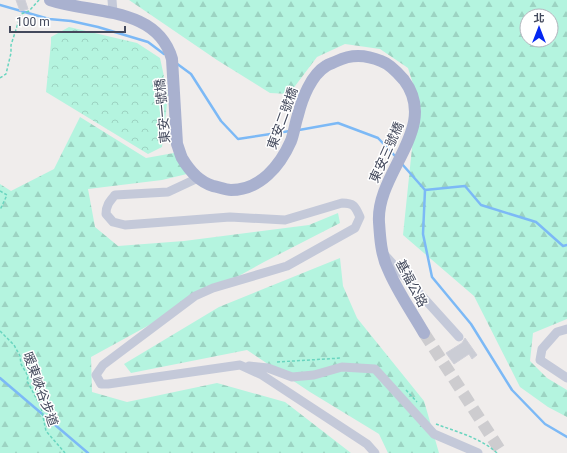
<svg xmlns="http://www.w3.org/2000/svg" width="567" height="453" viewBox="0 0 567 453" font-family="Roboto,'Noto Sans TC',sans-serif">
  <style>
    .forest { fill: url(#forest-firs); fill-rule: evenodd }
    .park { fill: url(#park-crowns) }
    .lines { fill: none; stroke-linecap: round; stroke-linejoin: round }
    .stream { stroke: #7cb9f6; stroke-width: 2.5 }
    .building { fill: #cbcdd5; stroke: #d0d0d9 }
    .major-tunnel { stroke: #cdcccf; stroke-width: 12; stroke-dasharray: 12 6; stroke-linecap: butt }
    .path { stroke: #69d5bf; stroke-width: 1.5; stroke-dasharray: 3 2; stroke-linecap: butt }
    .minor { stroke: #c4c9d9; stroke-width: 9 }
    .major { stroke: #a9b1cf; stroke-width: 12 }
    .labels { text-anchor: middle; stroke-width: 3; stroke-linejoin: round; paint-order: stroke }
    .street-label { font-size: 13px; fill: #43495c; stroke: #fff }
  </style>
  <defs>
    <pattern id="forest-firs" width="22" height="20" patternUnits="userSpaceOnUse"><rect width="22" height="20" fill="#b4f4df"/><path d="M5 1l3.5 6h-7zM16 11l3.5 6h-7z" fill="#9cd3c2"/></pattern>
    <pattern id="park-crowns" width="20" height="18" patternUnits="userSpaceOnUse"><rect width="20" height="18" fill="#b4f4df"/><path d="M2 6a3 3 0 1 1 6 0M12 15a3 3 0 1 1 6 0" fill="none" stroke="#9cd3c2"/></pattern>
  </defs>
  <rect width="100%" height="100%" fill="#f0edec"/>
  <!-- forest -->
  <path class="forest" d="M129,0H567V319L533,333L530,361L547,378L567,390V417L548,407L520,387L474,296L403,235L415,119V90L408,68L380,49L345,44L317,57L289,94L270,93L217,60ZM527,16H551V40H527Z
    M80,117L146,158L185,151L191,173L162,180L88,189L95,227L118,246L184,241L309,225L338,213L340,223L264,262L91,357L92,392L127,402L217,383L285,402L351,453H0V184L11,191L54,169Z
    M340,258L343,286L357,318L424,401L439,453H388L379,434L310,392L247,350L131,373L124,364L219,307Z"/>
  <!-- park -->
  <path class="park" d="M69,27L137,43L160,58L168,95L162,147L148,154L46,92L51,43V37Z"/>
  <g class="lines">
    <!-- stream -->
    <path class="stream" d="M0,5L49,19L71,21L98,27L148,42L164,54
      M176,63L191,74L221,121L238,139L290,131
      M299,130L338,123L378,138L396,157
      M402,164L425,190L465,186L481,205L536,222L563,246L567,245
      M425,190L423,234L432,277L471,324L512,390L545,424L567,437
      M0,378L88,453"/>
  </g>
  <!-- building -->
  <path class="building" d="M16,0H25L28,9L20,11Z
    M465,338L477,355L472,359L469,354L454,364L446,353L462,343Z"/>
  <g class="lines">
    <!-- major-tunnel -->
    <path class="major-tunnel" d="M424,333L502,453"/>
    <!-- path -->
    <path class="path" d="M0,78L6,74L11,53V45L21,14L29,11L39,0
      M0,191L7,195L0,210
      M0,331L14,345L20,356L21,364L28,376L27,381L41,407L46,431L65,453
      M277,362L341,358
      M406,390L417,402
      M436,424C457,432 481,438 497,453"/>
    <!-- minor -->
    <path class="minor" d="M112,0L113,12
      M198,178L168,192L115,195C110,201 106,205 106,214L113,222L125,225L230,217L285,220L342,203C354,203 355,206 360,217L355,228L287,266L213,288L195,296L103,365L96,375L101,384H108L240,365L262,375L367,444L375,453
      M383,253L459,337
      M567,329L557,332L542,349L540,360L567,378
      M249,366L268,368L292,377L314,375L342,367L375,369L434,434L478,453"/>
    <!-- major -->
    <path class="major" d="M50,0C91,14 157,6 172,59L177,144C179,149 180,154 182,158C189,170 200,182 213,186C219,187 225,190 231,190C260,190 280,166 291,141C294,133 295,124 298,115C302,99 311,75 326,66C329,64 333,63 337,61C351,54 367,55 381,61C390,64 398,73 404,80C440,128 376,172 379,222C380,237 381,255 388,269C397,291 412,312 424,333"/>
  </g>
  <g class="labels">
    <!-- street labels -->
    <g class="street-label">
      <text transform="translate(162 111) rotate(-95)" y="5">東安一號橋</text>
      <text transform="translate(282 118) rotate(-70)" y="5">東安二號橋</text>
      <text transform="translate(386 152) rotate(-66)" y="5">東安三號橋</text>
      <text transform="translate(412 283) rotate(62)" y="5">基福公路</text>
      <text transform="translate(41 389) rotate(70)" y="5">暖東峽谷步道</text>
    </g>
  </g>
  <!-- north arrow -->
  <g transform="translate(539 28)"><circle r="19" fill="#ffffff" stroke="#b4b6be"/>
  <path d="M0-3L7 15L0 10L-7 15Z" fill="#0427f2"/>
  <text y="-6" font-size="11" font-weight="bold" text-anchor="middle" fill="#43495c">北</text>
  </g>
  <!-- scale -->
  <path d="M10 26v6h115v-6" fill="none" stroke="#43495c" stroke-width="2"/>
  <text x="16" y="26" font-size="12" fill="#43495c" stroke="#ffffff" stroke-width="3" paint-order="stroke">100 m</text>
</svg>
